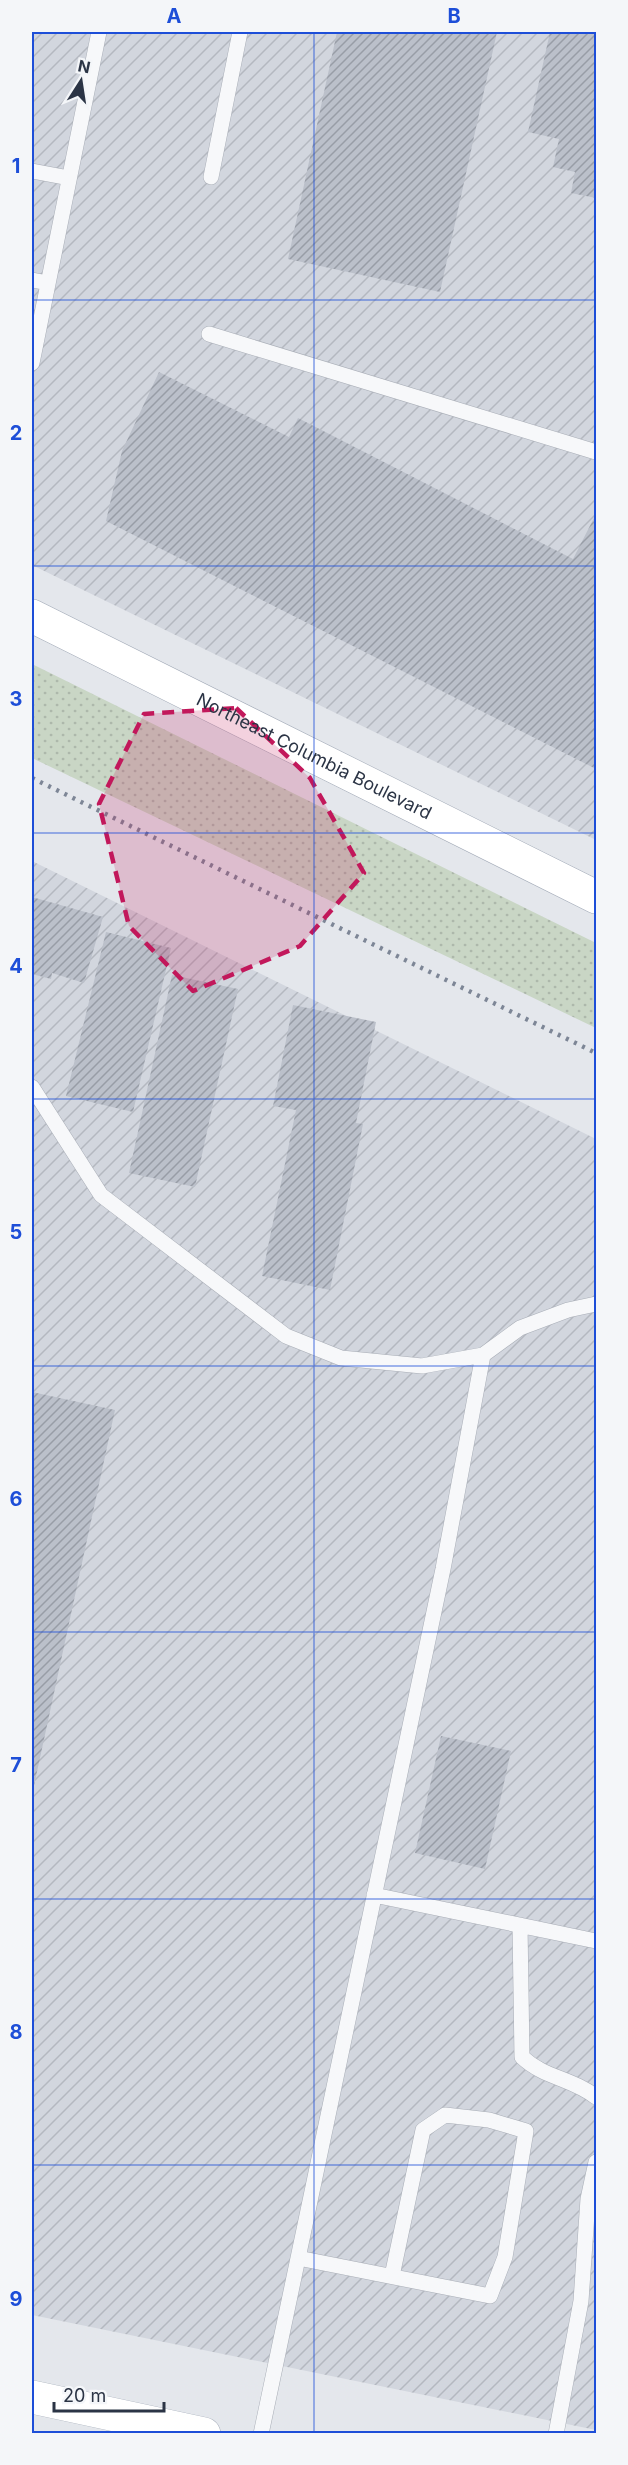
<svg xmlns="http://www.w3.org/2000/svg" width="628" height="2465" viewBox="0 0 628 2465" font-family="Inter,sans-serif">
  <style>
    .industrial { fill: url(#industrial-furrows) }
    .grass { fill: url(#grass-dots) }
    .building { fill: url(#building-hatch) }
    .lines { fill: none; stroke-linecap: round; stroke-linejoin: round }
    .service-casing { stroke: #a9aeb7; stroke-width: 16 }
    .primary-casing { stroke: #a3abb8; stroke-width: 34 }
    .service { stroke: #f7f8fa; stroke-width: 15 }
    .primary { stroke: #fff; stroke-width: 33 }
    .rail { stroke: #7d8696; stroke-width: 4.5; stroke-dasharray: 3 6; stroke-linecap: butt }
    .marked { fill: #c2185b; fill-opacity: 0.2; stroke: #c2185b; stroke-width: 4.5; stroke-dasharray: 12 8; stroke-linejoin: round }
    .grid { fill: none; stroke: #1d4ed8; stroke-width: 1.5; stroke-opacity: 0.55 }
    .labels { text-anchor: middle; stroke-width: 4.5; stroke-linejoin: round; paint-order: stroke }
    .street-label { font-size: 18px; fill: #2b3445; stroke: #f4f6f9 }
    .neatline { fill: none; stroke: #1d4ed8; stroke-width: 2 }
    .grid-label { font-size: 20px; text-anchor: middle; font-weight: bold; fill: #1d4ed8 }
  </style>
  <defs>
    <pattern id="industrial-furrows" width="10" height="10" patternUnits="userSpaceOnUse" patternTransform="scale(1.5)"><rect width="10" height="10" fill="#d2d6de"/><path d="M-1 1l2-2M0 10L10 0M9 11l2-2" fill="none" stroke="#b4b8c0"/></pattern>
    <pattern id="grass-dots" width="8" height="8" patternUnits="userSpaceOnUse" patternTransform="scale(1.5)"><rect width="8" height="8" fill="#c9d6c5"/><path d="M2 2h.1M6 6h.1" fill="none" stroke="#adb8ab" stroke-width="1.8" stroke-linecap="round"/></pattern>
    <pattern id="building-hatch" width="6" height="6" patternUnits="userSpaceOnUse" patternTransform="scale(1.5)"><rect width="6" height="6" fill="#bbc0ca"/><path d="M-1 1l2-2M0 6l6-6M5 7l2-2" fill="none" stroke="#989da6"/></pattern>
  </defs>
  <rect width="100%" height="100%" fill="#e4e7ec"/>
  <!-- industrial -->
  <path class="industrial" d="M32,32H596V840L32,565Z
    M32,861L596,1139V2430L32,2315Z"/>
  <!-- grass -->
  <path class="grass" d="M32,664L596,943V1028L32,758Z"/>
  <!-- building -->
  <path class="building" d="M337,32H497L440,292L288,259Z
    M550,32H596V198L571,193L575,172L553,167L559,139L528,132Z
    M159,372L289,437L298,418L573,559L596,514V769L106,521L122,451Z
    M32,897L103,917L84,983L52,973L51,979L32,974Z
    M106,932L171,948L133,1112L66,1096Z
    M172,975L238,989L195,1187L129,1173Z
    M293,1005L376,1022L356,1123L363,1124L330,1290L262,1276L296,1110L273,1106Z
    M32,1392L115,1410L32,1795Z
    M441,1736L511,1751L485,1869L415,1853Z"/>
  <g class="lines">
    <!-- service casing -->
    <g class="service-casing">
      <path id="service" d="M32,171L69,178
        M211,177L240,32
        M32,280L48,283
        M209,334L596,452
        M32,363L99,32
        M32,1087L101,1195L286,1336L341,1358L422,1366L483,1355
        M374,1895L596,1941
        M520,1925L522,2057C544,2078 572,2078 596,2097
        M298,2258L490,2296L505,2257L526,2131L489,2120L445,2115L423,2130L392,2276
        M261,2434L443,1569L483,1355L520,1328L568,1310L596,1304
        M556,2434L581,2301L588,2199L596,2162"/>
    </g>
    <!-- primary casing -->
    <g class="primary-casing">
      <g id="primary">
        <path id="s1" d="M32,616L596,897"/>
        <path d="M32,2397L204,2434"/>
      </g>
    </g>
    <!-- service -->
    <use href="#service" class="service"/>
    <!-- primary -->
    <use href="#primary" class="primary"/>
    <!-- rail -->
    <path class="rail" d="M32,778L596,1053"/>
  </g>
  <!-- marked area -->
  <path class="marked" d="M236,708L310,778L364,873L300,946L193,991L129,926L99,804L144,714Z"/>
  <!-- grid -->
  <path class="grid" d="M314,32V2434M32,300H596M32,566H596M32,833H596M32,1099H596M32,1366H596M32,1632H596M32,1899H596M32,2165H596"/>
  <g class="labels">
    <!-- street labels -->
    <g class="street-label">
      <text dy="6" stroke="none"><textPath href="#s1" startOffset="315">Northeast Columbia Boulevard</textPath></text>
    </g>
  </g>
  <!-- border -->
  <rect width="628" height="2465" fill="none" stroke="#f4f6f9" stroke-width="66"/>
  <!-- north arrow -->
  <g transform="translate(81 81) rotate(12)" stroke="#f4f6f9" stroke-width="4.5" paint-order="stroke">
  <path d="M0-4.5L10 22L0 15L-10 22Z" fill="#2b3445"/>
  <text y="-9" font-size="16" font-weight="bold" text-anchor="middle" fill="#2b3445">N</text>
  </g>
  <!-- scale -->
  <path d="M54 2402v9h110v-9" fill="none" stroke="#2b3445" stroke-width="3"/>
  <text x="63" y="2402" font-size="18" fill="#2b3445" stroke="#f4f6f9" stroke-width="4.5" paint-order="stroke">20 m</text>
  <rect x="33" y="33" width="562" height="2399" class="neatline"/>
  <g class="grid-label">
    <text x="174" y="23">A</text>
    <text x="454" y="23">B</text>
    <text x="16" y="173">1</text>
    <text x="16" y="440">2</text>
    <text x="16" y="706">3</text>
    <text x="16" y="973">4</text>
    <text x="16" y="1239">5</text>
    <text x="16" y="1506">6</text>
    <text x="16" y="1772">7</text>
    <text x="16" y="2039">8</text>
    <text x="16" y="2306">9</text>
  </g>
</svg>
